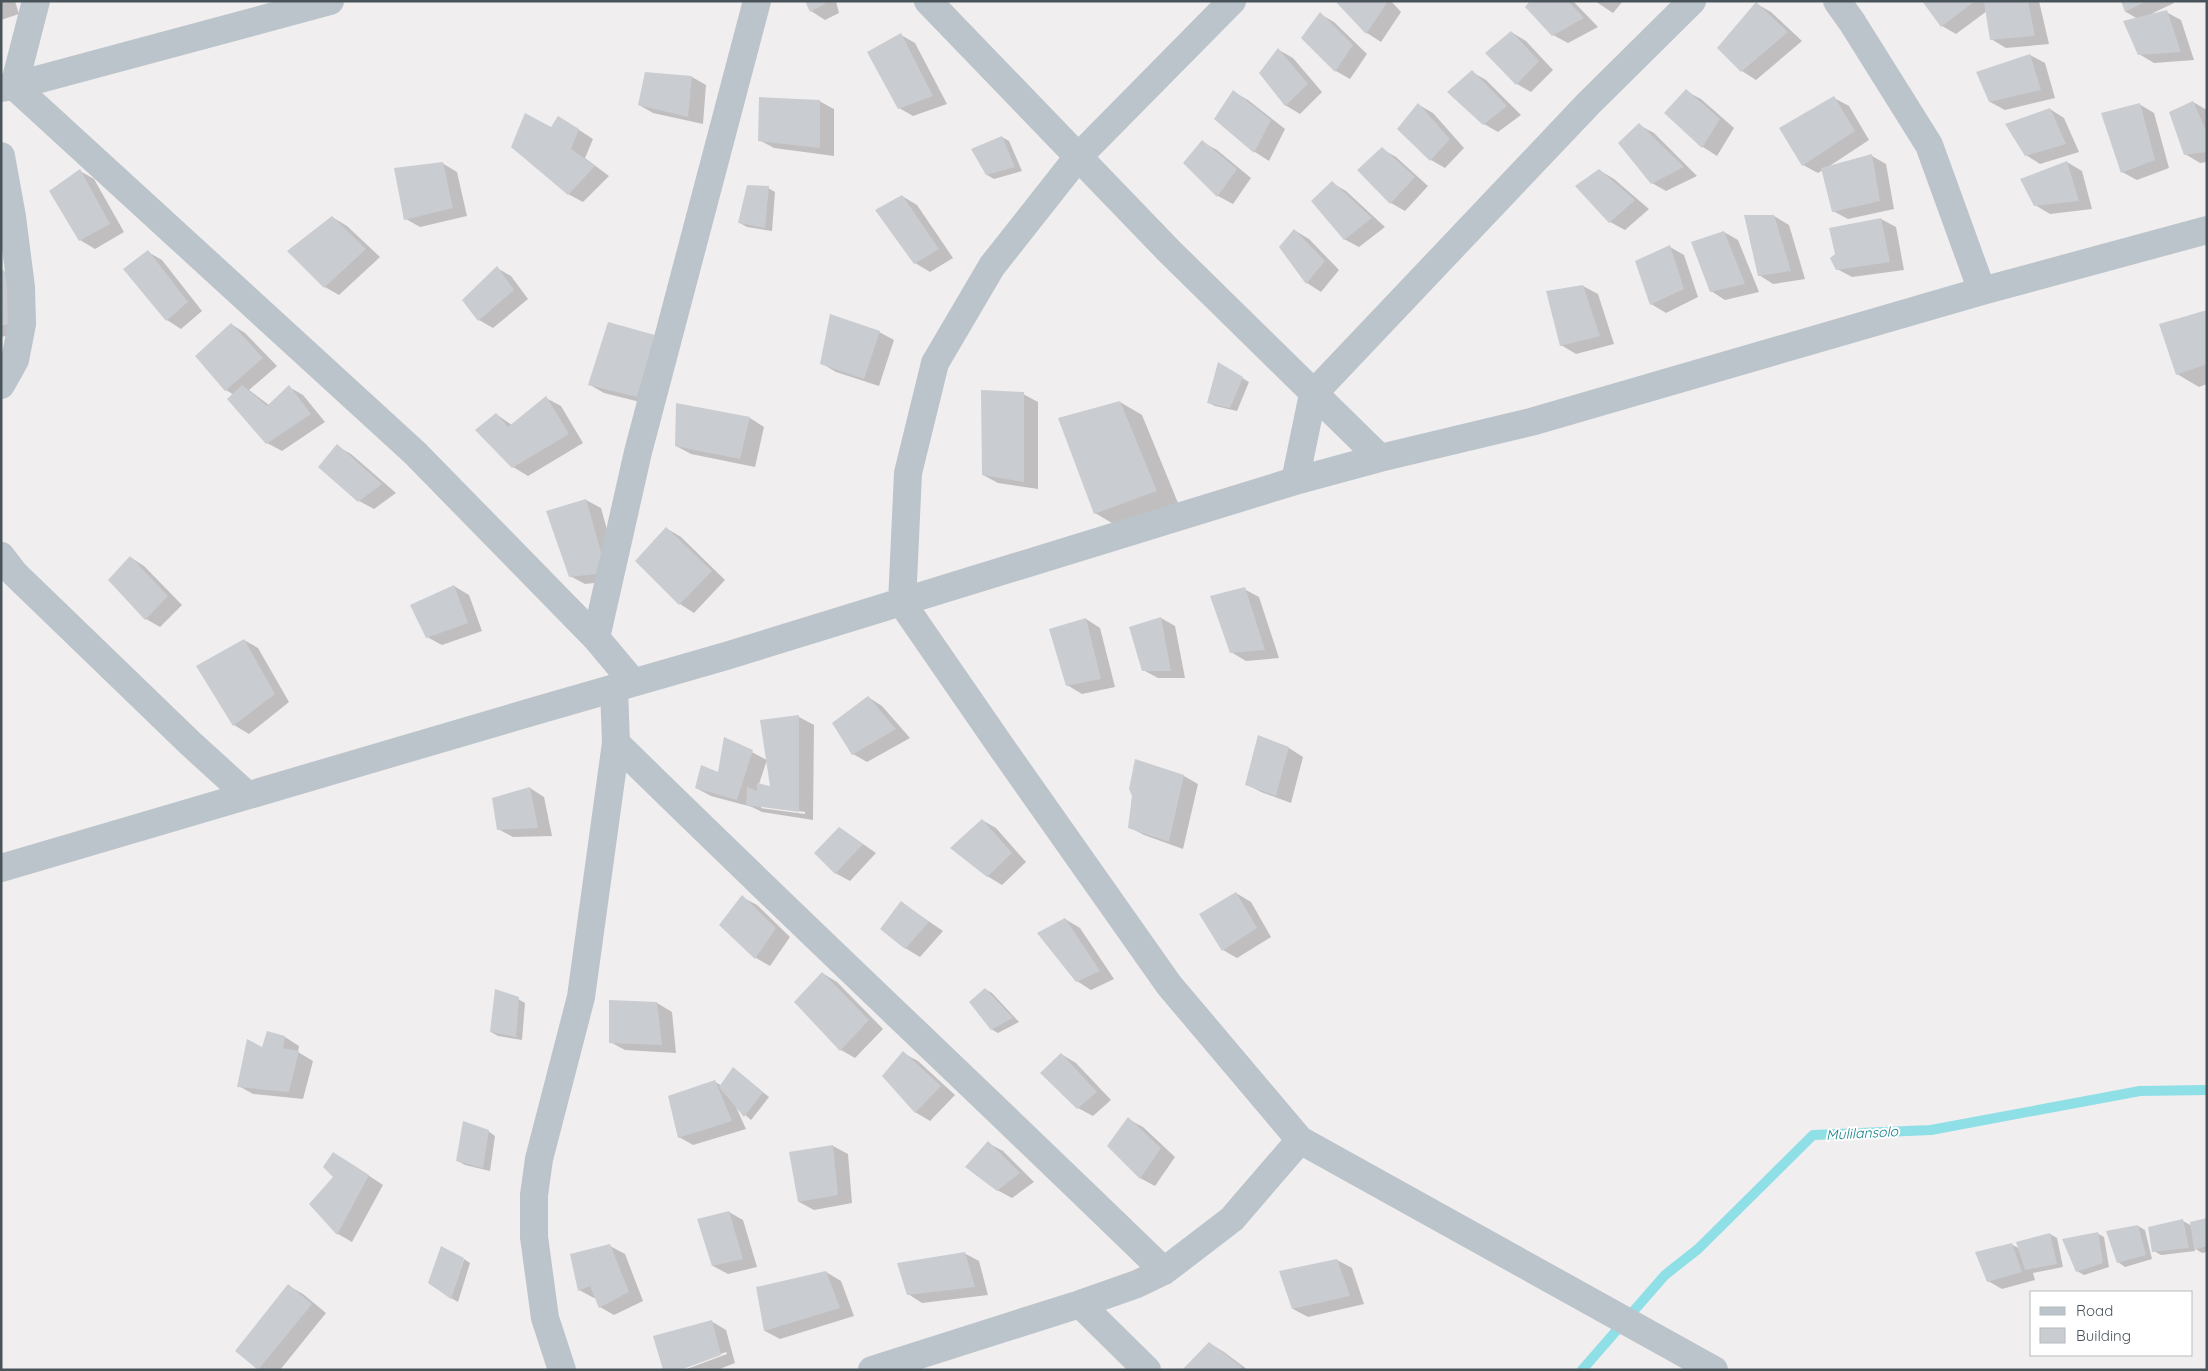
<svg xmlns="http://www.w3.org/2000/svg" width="2208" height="1371" viewBox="0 0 2208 1371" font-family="Quicksand,sans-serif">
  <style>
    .shadow { fill: #0003; fill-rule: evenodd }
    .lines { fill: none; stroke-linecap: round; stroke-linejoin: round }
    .stream { stroke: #8fdfe6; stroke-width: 10 }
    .building { fill: #c9ccd1 }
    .minor { stroke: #bbc4ca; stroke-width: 28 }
    .labels { text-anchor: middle; stroke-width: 4; stroke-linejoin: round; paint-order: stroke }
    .water-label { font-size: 14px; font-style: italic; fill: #14808b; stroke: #fff }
  </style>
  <rect width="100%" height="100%" fill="#f1eeef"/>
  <!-- shadow -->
  <path class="shadow" d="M1,1H15L19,14L1,20Z
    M806,1H836L839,13L825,20L811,11Z
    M1337,1H1391L1401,12L1381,42L1367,33Z
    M1531,1H1573L1598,27L1568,43L1553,35Z
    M1595,1H1623L1613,13Z
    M1924,1H2039L2049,44L2006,48L1991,39L1987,11L1956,34L1942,26Z
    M2122,1H2173L2174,3L2151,14L2166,12L2181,20L2194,60L2154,63L2139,54L2138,19L2126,12Z
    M1757,4L1771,12L1802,41L1756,80L1742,71Z
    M1320,14L1334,22L1367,54L1350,79L1336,71Z
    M1511,32L1526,41L1553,70L1531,92L1517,84Z
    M901,35L915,43L947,104L913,116L899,108Z
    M1279,50L1293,58L1322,92L1300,114L1285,105Z
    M2030,55L2045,63L2055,98L2005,110L1990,102Z
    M1472,72L1486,80L1521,115L1498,132L1484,124Z
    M692,77L706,85L703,124L653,113L639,105Z
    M1686,91L1701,99L1734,128L1717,156L1703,147L1666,113Z
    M1234,92L1248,100L1285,129L1269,161L1255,152L1216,119Z
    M1834,98L1849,106L1869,140L1828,167L1872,156L1886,164L1894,209L1848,219L1833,211L1823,170L1818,173L1803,165Z
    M819,101L834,109V156L774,148L759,140Z
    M2193,102L2207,110V162L2200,163L2185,154Z
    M2139,104L2154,113L2169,168L2137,180L2122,172Z
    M1419,105L1433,113L1464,148L1445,168L1431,160Z
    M2050,109L2064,118L2079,152L2040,164L2026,155Z
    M1639,125L1654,133L1697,176L1666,191L1652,183Z
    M573,126L593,139L585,158L609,176L583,202L568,194L551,129Z
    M1002,137L1009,141L1022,171L994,179L987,175Z
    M1202,142L1217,150L1251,178L1233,204L1218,196L1185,163Z
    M1382,149L1396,157L1428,186L1405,211L1391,203Z
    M2067,162L2082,171L2092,209L2050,214L2035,205Z
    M442,163L457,172L467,216L420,227L406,219Z
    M1599,170L1614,179L1649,209L1625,230L1610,222L1577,186Z
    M80,171L94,179L124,232L95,249L80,240L51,191Z
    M1332,183L1346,191L1385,227L1359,247L1344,239Z
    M768,188L775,192L772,231L747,227L740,223Z
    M902,196L917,205L953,258L930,272L915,263Z
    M1774,216L1789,225L1805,279L1773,284L1759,275Z
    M332,217L347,226L380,257L339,295L325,287Z
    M1881,219L1896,227L1904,270L1852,277L1837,269Z
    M1294,230L1309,239L1339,270L1321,292L1307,283L1281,247Z
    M1724,232L1738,240L1759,292L1725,300L1711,291Z
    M1670,247L1684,255L1698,297L1666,313L1651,304Z
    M148,252L162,260L202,311L181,329L167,320Z
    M497,268L511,276L528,299L493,328L479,320Z
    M4,272L18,280L33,330L1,337V273Z
    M1583,286L1598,294L1614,344L1576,354L1561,345Z
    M2207,312V384L2199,387L2177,374Z
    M231,324L245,333L277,366L249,390L269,405L289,387L303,395L325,422L282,451L267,443L234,395L226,390Z
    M879,332L894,340L879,386L836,372L821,363Z
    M655,336L652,405L604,393L590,385Z
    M1219,364L1249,382L1237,411L1215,406L1209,403Z
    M1023,394L1038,402V489L998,483L983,475Z
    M546,398L561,406L583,443L528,476L513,467L496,414L512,425Z
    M1120,402L1142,415L1178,503L1117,526L1095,513Z
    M677,404L750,418L764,427L755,467L691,454L676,446Z
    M337,446L351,454L396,493L374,509L359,501Z
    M586,500L601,508L621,580L585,584L570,576Z
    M666,528L681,537L725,580L694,613L680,604L637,561Z
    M130,557L144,566L182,605L160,627L146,619Z
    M454,586L469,595L482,631L442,645L427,637Z
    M1244,589L1259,597L1279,658L1246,661L1231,652Z
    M1161,618L1175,626L1185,678H1158L1143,670Z
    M1086,619L1100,628L1115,687L1082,694L1067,685Z
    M244,640L258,648L289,702L249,734L234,725L197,666Z
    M868,697L882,706L910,738L867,762L853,754Z
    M799,717L814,725L813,820L762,812L752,807L711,796L696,788L719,773L725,738L767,760L759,784L772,788L761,721ZM761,805L805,812V814L761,808Z
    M1258,737L1289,748L1303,757L1291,803L1261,792L1246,784Z
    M1136,760L1184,776L1198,784L1183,849L1144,835L1129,827Z
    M530,788L544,797L552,836L513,837L498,829Z
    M982,820L996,828L1026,862L1002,885L987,876Z
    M840,828L876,853L850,881L835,873Z
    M1236,893L1251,902L1271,937L1237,958L1223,950Z
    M742,897L757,905L790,937L770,966L756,958Z
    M902,903L943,931L920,957L905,948Z
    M1065,919L1080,928L1114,979L1091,990L1077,981Z
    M822,973L837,982L883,1029L855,1058L841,1050Z
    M985,989L992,993L1019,1022L998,1033L991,1029Z
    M518,999L525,1003L522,1040L498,1036L491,1032Z
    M657,1003L672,1012L676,1053L625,1050L610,1042Z
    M285,1037L299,1046L298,1052L313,1061L303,1099L253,1094L239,1086L263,1049Z
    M903,1053L918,1061L955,1095L930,1121L915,1112Z
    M1061,1054L1076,1063L1111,1100L1093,1116L1078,1108Z
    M734,1069L769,1097L751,1120L736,1107L746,1129L693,1145L679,1137L714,1081L722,1086Z
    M1128,1119L1143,1127L1175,1157L1155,1186L1140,1178Z
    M488,1131L495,1136L490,1171L465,1165L458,1161Z
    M988,1143L1003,1151L1034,1182L1012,1198L997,1190Z
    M833,1146L848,1154L852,1203L814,1210L799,1202L790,1153Z
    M348,1162L383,1185L352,1242L338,1234L311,1204Z
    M729,1212L743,1220L757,1267L728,1274L713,1266Z
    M2207,1220V1252L2202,1253L2194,1248L2195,1251L2161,1255L2154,1251L2183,1221L2192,1226Z
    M2138,1226L2145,1230L2152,1259L2125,1267L2118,1262Z
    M2097,1233L2104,1237L2109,1267L2084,1275L2077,1271Z
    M2050,1234L2057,1238L2063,1267L2033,1273L2035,1280L2002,1289L1988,1281L2011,1244L2020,1249Z
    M610,1246L625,1254L643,1301L614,1315L600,1307L596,1297L594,1298L579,1290Z
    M964,1253L979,1261L988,1295L922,1303L908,1294Z
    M464,1259L470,1263L458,1302L451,1298Z
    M1337,1260L1352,1268L1364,1304L1308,1317L1293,1309Z
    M826,1272L841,1281L854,1316L780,1339L765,1331L758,1288Z
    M289,1286L303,1294L326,1313L280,1370H261L237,1351Z
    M711,1321L726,1330L735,1363L717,1370H684L727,1354L726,1352L677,1370Z
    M1209,1343L1224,1352L1248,1370H1184Z"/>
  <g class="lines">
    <!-- stream -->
    <path class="stream" d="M1582,1370L1665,1275L1698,1249L1813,1135L1931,1130L2140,1091L2207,1090"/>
  </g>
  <!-- building -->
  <path class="building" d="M805,1H824L825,4L810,12Z
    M1335,1H1385L1387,3L1366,34Z
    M1530,1H1568L1584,18L1552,36L1525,7Z
    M1922,1H1975L1941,27Z
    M2028,1L2035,36L1990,40L1984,2Z
    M2121,1H2147L2125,12Z
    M1756,2L1788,32L1741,72L1717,48Z
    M2167,10L2181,52L2138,55L2123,21Z
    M1320,12L1353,45L1335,72L1301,38Z
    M1511,31L1539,61L1516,85L1485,53Z
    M901,33L933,96L898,109L867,52Z
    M1278,48L1308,84L1285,106L1259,73Z
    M2030,54L2041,90L1989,102L1976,72Z
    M1472,70L1507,106L1483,125L1447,92Z
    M645,72L692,76L688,117L638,105Z
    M1686,89L1720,119L1702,148L1664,113Z
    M1233,90L1271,120L1254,153L1214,119Z
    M1834,96L1855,131L1802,166L1779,128Z
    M759,97L820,100V148L758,141Z
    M2193,101L2207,132V152L2184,155L2169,112Z
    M1418,103L1450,139L1430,161L1397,129Z
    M2140,103L2155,160L2121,173L2101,113Z
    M2050,108L2066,144L2025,156L2005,124Z
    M525,113L551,127L558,116L579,129L571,149L595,166L568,195L511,147Z
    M1639,123L1684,167L1651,184L1618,143Z
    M1002,136L1015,167L986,175L971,149Z
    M1202,140L1237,169L1217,197L1183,163Z
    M1382,147L1415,177L1390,204L1357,170Z
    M1872,154L1880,201L1832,212L1821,168Z
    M2067,161L2079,201L2034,206L2020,179Z
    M443,162L453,208L404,220L394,168Z
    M80,169L110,224L79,241L49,191Z
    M1599,169L1635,200L1609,223L1575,186Z
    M1332,181L1372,218L1344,240L1311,201Z
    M747,185L769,186L765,228L738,223Z
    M902,195L939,249L914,264L875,210Z
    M1744,215H1774L1791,271L1758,276Z
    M332,216L366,249L324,288L287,251Z
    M1881,218L1890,262L1836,270L1830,258L1835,254L1829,228Z
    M1294,229L1325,261L1306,284L1279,247Z
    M1724,231L1745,284L1710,292L1691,242Z
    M1670,245L1684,289L1650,305L1635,261Z
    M148,250L188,302L166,321L123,269Z
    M497,266L514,290L478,321L462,300Z
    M4,270L19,322L1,326V271Z
    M1583,285L1600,336L1560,346L1546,291Z
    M2207,310V364L2176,375L2159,324Z
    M830,314L880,331L864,379L820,364Z
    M608,322L655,335L637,397L588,385Z
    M231,323L263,358L225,391L195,356Z
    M1218,362L1243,377L1230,408L1207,403Z
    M242,385L267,406L289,385L311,414L266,444L227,399Z
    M981,390L1024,392V482L982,475Z
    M546,396L569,434L512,468L475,430L496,413L508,427Z
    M1120,401L1157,491L1094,514L1058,418Z
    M676,403L750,417L740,459L675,446Z
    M337,444L382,484L358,502L318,467Z
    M586,499L607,573L569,577L546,511Z
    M666,527L712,571L679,605L635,561Z
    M130,556L168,596L145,620L108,580Z
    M454,585L468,623L426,638L410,605Z
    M1245,587L1265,650L1230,653L1210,596Z
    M1161,617L1171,671H1142L1129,627Z
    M1086,618L1101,679L1066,686L1049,629Z
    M244,639L275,694L233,726L196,666Z
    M868,696L896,729L852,755L832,723Z
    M799,715V812L746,805L747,787L757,791V783L770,786L760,720Z
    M1258,735L1289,747L1276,796L1245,785Z
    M724,737L753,750L737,800L695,788L701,765L718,772Z
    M1135,759L1184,775L1169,842L1128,828L1132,796L1129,789Z
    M530,787L538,828L497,830L492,798Z
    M982,819L1012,853L987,877L950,848Z
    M839,827L863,844L835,874L814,853Z
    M1236,892L1257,928L1222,951L1199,914Z
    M742,895L776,928L755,959L719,925Z
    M901,901L929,922L905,949L880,929Z
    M1065,918L1100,971L1076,982L1037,933Z
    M822,972L869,1020L840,1051L794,1002Z
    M985,988L1013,1018L991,1030L969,1002Z
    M495,989L519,997L516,1037L490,1032Z
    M609,1000L657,1002L662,1045L609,1043Z
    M267,1031L285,1036L283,1048L299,1051L289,1092L237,1087L247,1039L262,1047Z
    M903,1051L941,1086L915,1113L882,1076Z
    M1061,1053L1097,1092L1077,1109L1040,1073Z
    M733,1067L763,1092L744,1117L719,1087Z
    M715,1080L732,1121L678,1138L668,1096Z
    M1128,1117L1161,1148L1140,1179L1107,1146Z
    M463,1121L489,1130L483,1168L456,1161Z
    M988,1141L1020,1173L997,1191L965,1167Z
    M833,1145L838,1195L798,1202L789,1152Z
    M333,1152L369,1175L337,1235L309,1204L333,1177L323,1167Z
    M729,1211L743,1259L712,1266L697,1219Z
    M2207,1218V1246L2194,1250L2190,1222Z
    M2183,1219L2189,1248L2152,1252L2148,1227Z
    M2138,1225L2146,1255L2117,1263L2106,1231Z
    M2098,1232L2103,1263L2076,1272L2062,1239Z
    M2050,1233L2057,1264L2025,1270L2016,1242Z
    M2012,1243L2022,1272L1987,1282L1975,1252Z
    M610,1244L629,1292L599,1308L590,1286L578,1291L570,1254Z
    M441,1246L464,1258L451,1299L428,1283Z
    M965,1252L975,1287L907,1295L897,1263Z
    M1337,1259L1350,1296L1292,1309L1279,1271Z
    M826,1271L840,1308L764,1331L756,1287Z
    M288,1284L312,1304L258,1370L235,1351Z
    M712,1320L721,1355L680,1370H663L653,1336Z
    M1209,1342L1242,1367L1238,1370H1182Z"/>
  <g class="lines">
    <!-- minor -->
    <path class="minor" d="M36,1L14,86L415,453L596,638L633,682
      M928,1L1169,251L1380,458
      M1232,1L1078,157L992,266L935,363L908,473L902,603L1002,748L1169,985L1300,1140L1714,1370
      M1837,1L1852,22L1929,145L1982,291
      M1,88L14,86L330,1
      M1,156L12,217L21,287L22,324L15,360L1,385
      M1295,481L1313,394L1588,104L1692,1
      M1,556L15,574L190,743L247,795
      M596,638L638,452L757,1
      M614,688L616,743C797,921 982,1094 1164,1271
      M1,868L528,713L726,656L1295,481L1380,458L1531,422L1982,291L2207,230
      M1080,1304L1147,1370
      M562,1370L545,1318L534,1237V1195L539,1159L581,997L616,743
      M872,1370L1080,1304L1137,1284L1164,1271L1232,1219L1300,1140"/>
  </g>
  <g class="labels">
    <!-- water labels -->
    <g class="water-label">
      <text transform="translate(1862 1133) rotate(-3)" y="5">Mulilansolo</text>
    </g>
  </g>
  <!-- border -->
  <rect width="2208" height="1371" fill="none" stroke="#48545a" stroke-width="5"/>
  <!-- legend -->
  <rect x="2030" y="1291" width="162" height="65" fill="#ffffff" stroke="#b6bbbd"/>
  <rect x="2040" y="1307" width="25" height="8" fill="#bbc4ca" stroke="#b6bbbd"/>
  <text x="2076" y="1316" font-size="15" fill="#48545a">Road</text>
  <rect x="2040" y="1328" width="25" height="15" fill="#c9ccd1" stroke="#b6bbbd"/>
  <text x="2076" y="1341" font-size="15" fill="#48545a">Building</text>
</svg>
